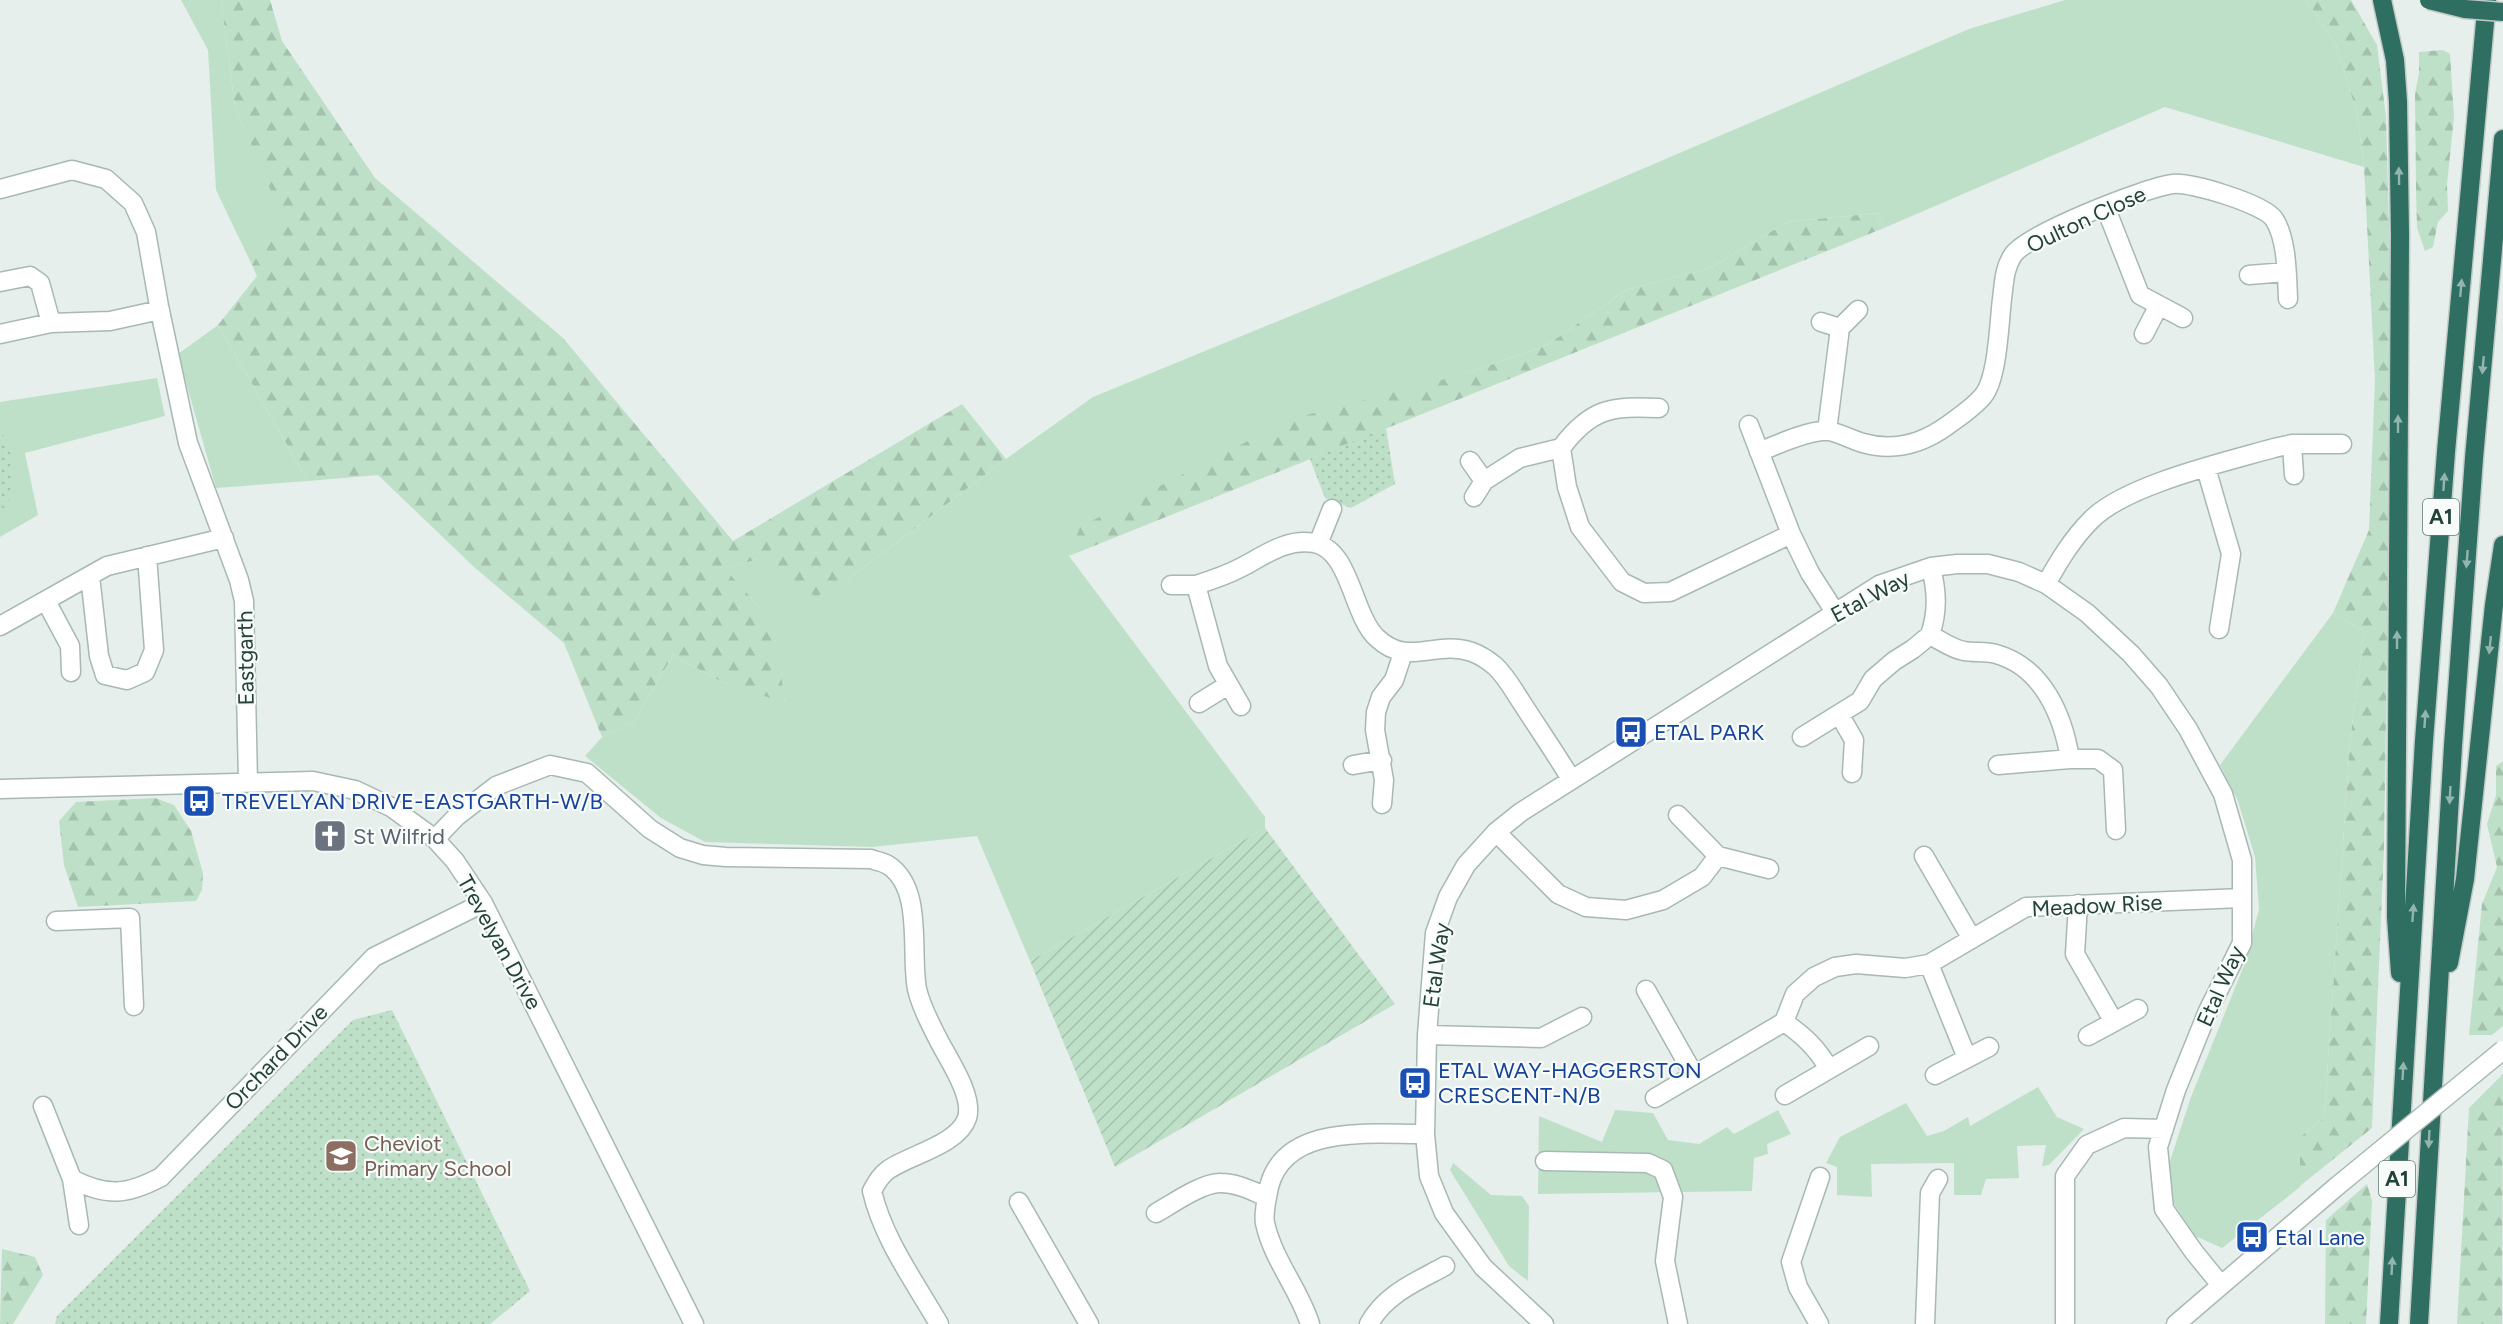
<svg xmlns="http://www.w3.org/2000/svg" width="2503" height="1324" viewBox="0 0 2503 1324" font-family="Figtree,sans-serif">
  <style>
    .grass { fill: #bfe0c8 }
    .forest { fill: url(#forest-firs) }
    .park { fill: url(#park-dots) }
    .garden { fill: url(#garden-furrows) }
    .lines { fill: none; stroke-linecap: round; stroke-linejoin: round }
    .minor-casing { stroke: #a8b8b2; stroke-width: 21 }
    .highway-casing { stroke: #c2cac8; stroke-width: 21 }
    .minor { stroke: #fff; stroke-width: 18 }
    .highway { stroke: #2f6f62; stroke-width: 18 }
    .minor-bridge-casing { stroke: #a8b8b2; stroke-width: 21; stroke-linecap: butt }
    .highway-bridge-casing { stroke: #c2cac8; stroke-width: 21; stroke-linecap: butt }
    .minor-bridge { stroke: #fff; stroke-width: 18 }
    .highway-bridge { stroke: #2f6f62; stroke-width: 18 }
    .oneway { fill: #93b5ae }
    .labels { text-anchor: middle; stroke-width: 4.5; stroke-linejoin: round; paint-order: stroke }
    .shield { fill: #f7fbf9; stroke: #637a73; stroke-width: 1.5 }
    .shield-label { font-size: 21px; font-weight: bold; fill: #24423a }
    .street-label { font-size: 22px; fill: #24423a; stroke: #f7fbf9 }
    .transit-label { font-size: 22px; fill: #164399; stroke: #f7fbf9; text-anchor: start }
    .worship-label { font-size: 22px; fill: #5b616d; stroke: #f7fbf9; text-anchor: start }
    .education-label { font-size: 22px; fill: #785e54; stroke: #f7fbf9; text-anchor: start }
  </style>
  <defs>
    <pattern id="forest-firs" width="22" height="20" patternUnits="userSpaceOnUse" patternTransform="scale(1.5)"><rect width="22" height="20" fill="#bfe0c8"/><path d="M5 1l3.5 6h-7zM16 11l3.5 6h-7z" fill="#a4c1ad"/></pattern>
    <pattern id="park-dots" width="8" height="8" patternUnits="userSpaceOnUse" patternTransform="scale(1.5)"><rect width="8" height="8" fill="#bfe0c8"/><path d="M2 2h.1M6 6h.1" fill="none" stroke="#a4c1ad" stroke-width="1.8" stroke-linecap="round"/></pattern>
    <pattern id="garden-furrows" width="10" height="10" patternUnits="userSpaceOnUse" patternTransform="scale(1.5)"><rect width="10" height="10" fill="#bfe0c8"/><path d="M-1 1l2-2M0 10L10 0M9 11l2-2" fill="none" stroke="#a4c1ad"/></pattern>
  </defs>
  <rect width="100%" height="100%" fill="#e6efeb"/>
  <!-- grass -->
  <path class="grass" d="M181,0H221L235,107L282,215L252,265L216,190L208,50Z
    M2065,0H2306L2336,45L2357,113L2364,167L2165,107L1884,228L1877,213L1787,222L1708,269L1626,290L1547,345L1468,373L1081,527L1069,556L1265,817V828L1030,961L977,836L872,847L705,842L661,818L585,756L602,737L633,723L673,655L722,682L785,702L762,610L724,569L758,559L847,580L1006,459L1093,397L1483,237L1969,29Z
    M218,325L308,481L216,488L178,354Z
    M157,378L165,416L25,453L38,515L0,537V402Z
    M2333,613L2364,631L2350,741L2324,1118L2300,1137V1187L2222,1248L2195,1236L2174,1204L2169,1164L2191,1097L2245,963L2259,909L2255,857L2238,801L2220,765Z
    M2038,1087L2057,1117L2084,1129L2049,1165L2042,1166L2046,1145L2017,1146L2019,1178L1986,1179L1981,1195H1954V1163L1871,1164L1872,1197L1837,1195V1167L1826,1163L1840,1137L1906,1103L1927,1136L1944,1131L1968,1117L1970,1126Z
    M1615,1110L1653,1113L1668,1140L1699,1144L1727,1127L1734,1134L1778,1110L1791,1134L1767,1144L1768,1154L1754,1158L1752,1191L1538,1194L1539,1116L1602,1142Z
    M1453,1163L1491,1195L1522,1196L1529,1206L1528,1281L1509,1266L1450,1170Z"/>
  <!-- forest -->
  <path class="forest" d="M221,0H270L282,41L375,178L563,338L733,541L962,404L1006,459L847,580L816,597L758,559L725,569L762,610L779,660L785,703L722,682L673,655L633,723L602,737L564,643L474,567L378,475L308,481L218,325L257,276L252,265L281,215L235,107Z
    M2306,0H2351L2377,45L2386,117L2392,331L2384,848L2372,1128L2300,1186V1137L2324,1118L2350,741L2364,631L2333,613L2369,530L2375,380L2364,167L2357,113L2336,45Z
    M2443,50L2450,54L2454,117L2447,184L2448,211L2438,222L2433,247L2425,251L2417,228L2416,188L2415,93L2419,73V52Z
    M1877,213L1884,228L1847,243L1069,556L1080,527L1291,419L1468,373L1547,345L1626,290L1708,269L1787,222Z
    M2503,761V1026L2492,1035H2469L2482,904L2497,867L2487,824L2496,795V766Z
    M155,798L174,805L191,831L203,873L202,890L196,901L78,907L64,865L59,821L76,802Z
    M2503,1074L2502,1324H2457L2469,1108Z
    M2367,1184L2372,1201L2366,1324H2325L2326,1220Z
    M2,1249L35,1257L43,1275L13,1324H0Z"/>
  <!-- park -->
  <path class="park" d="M1386,428L1395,484L1351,508L1325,498L1310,459Z
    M6,435L11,457V497L0,513V436Z
    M392,1010L530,1291L490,1324H55L57,1316L353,1020Z"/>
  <!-- garden -->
  <path class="garden" d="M1265,828L1395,1004L1115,1167L1030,961Z"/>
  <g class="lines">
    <!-- minor casing -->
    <g class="minor-casing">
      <path id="minor" d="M0,189L72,170L106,179L133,203L146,232L159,306L188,443L239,580L244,601L248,782
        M2105,206L2140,295L2183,318
        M2249,275L2286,272
        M0,282L30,276L40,283L51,323
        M1821,322L1840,328L1858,310
        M0,334L51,323L110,321L160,310
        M2144,334L2159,305
        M1659,408C1611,406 1591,408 1561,448L1567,487L1580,527L1622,582L1644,593L1670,592L1791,534
        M1749,425L1791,534L1810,573L1835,612
        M1827,431L1840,328
        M2292,444L2294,475
        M1759,452C1776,445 1811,429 1829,431C1840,433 1852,440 1863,443C1894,452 1922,444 1948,425C1959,417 1974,407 1983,396C1998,378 1999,323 2002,299C2004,284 2004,268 2013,255C2027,234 2146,187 2173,184C2191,182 2264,204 2274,219C2287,238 2287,276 2288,299
        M1470,461L1484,481L1474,497
        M2206,468L2231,554L2219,629
        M1484,481L1520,458L1561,448
        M1318,544L1332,509
        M1931,567C1937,592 1938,611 1930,635C1940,640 1952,649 1964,651C1974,653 1986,651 1996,654C2043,667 2063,716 2070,759H2098L2113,770L2116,830
        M90,576L99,656L105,675L127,680L145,672L154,650L147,556
        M2046,584C2059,561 2072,539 2091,520C2125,485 2225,462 2274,448L2292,444H2342
        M1171,585H1196
        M46,601L70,646L71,672
        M0,626L107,566L224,538
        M1199,703L1228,685
        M1241,706L1218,666L1196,585C1212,580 1227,575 1242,567C1265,555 1287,538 1314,543C1351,550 1352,615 1377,638C1409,668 1435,639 1472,652C1480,655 1489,661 1495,666C1506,676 1514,691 1522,703C1538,728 1556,754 1571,779
        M1839,714L1854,740L1852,773
        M1802,737L1860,701L1873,679L1894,661L1913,649L1930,635
        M1353,765L1382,760
        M1998,765L2070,759
        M0,789L313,781L355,790L391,807L435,839L455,861L483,903L694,1324
        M1382,804L1384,780L1375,730L1376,712L1381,697L1394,680L1403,653
        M1496,832L1558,894L1586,907L1626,910L1663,900L1702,877L1718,856L1678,815
        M435,839L456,817L496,786L550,765L587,773L650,829L680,848L703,855L726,857L871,859C876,861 883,862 888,865C924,888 910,952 917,989C921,1007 930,1023 938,1039C948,1059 974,1096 967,1118C958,1145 909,1155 888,1170C881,1175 876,1183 872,1191C883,1239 915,1282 939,1324
        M1718,856L1769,869
        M1924,856L1972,939
        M2078,904L2075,954L2114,1022
        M56,921L130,918L134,1006
        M1929,964L1967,1058
        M1646,990L1694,1075
        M1784,1022C1804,1036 1817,1048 1829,1069
        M1427,1035L1541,1038L1582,1017
        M2088,1036L2138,1009
        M1935,1075L1989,1047
        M1785,1095L1869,1046
        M1655,1098L1784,1022L1795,994L1814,977L1835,967L1856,964L1905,968L1929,964L2026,907L2242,898
        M43,1106L72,1179L79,1225
        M1545,1161L1648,1163L1663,1170L1673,1197L1665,1261L1678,1324
        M72,1179C107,1197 127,1195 161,1177L374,957L483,903
        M1019,1202L1089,1324
        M1156,1213C1172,1204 1203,1182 1221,1183C1237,1183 1252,1191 1267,1197
        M1310,1324C1299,1289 1273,1260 1265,1223C1263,1213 1267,1198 1269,1187C1285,1122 1375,1135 1425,1134
        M1369,1324C1385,1294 1416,1282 1445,1266
        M1544,1324L1483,1267L1444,1213L1429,1176L1425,1134L1427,1035L1435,933L1448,897L1466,865L1496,832L1521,812L1879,585L1931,567L1957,564H1988L2019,572L2046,584L2087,613L2131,654L2159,686L2188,729L2223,794L2242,860V943L2208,1011L2176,1090L2158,1147L2164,1209L2194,1252L2220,1284
        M1819,1324L1798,1287L1791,1262L1820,1177
        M1925,1324L1930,1193L1938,1179
        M2065,1324V1176L2087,1145L2124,1128L2164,1129
        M2176,1324L2336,1187"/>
    </g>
    <!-- highway casing -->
    <g class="highway-casing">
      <path id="highway" d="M2382,0L2395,60L2398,102L2400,235L2396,917L2400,973
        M2449,963L2465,879L2494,605L2503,545
        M2389,1324L2424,741L2446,452L2487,0
        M2419,1324L2453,746L2474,458L2503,139"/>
    </g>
    <!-- minor -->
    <use href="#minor" class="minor"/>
    <!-- highway -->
    <use href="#highway" class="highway"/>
    <!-- minor-bridge casing -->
    <g class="minor-bridge-casing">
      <path id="minor-bridge" d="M2336,1187L2503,1050"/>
    </g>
    <!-- highway-bridge casing -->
    <g class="highway-bridge-casing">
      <path id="highway-bridge" d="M2429,0L2465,9L2503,12"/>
    </g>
    <!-- minor-bridge -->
    <use href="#minor-bridge" class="minor-bridge"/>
    <!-- highway-bridge -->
    <use href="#highway-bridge" class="highway-bridge"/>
  </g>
  <!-- one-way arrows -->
  <defs><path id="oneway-solid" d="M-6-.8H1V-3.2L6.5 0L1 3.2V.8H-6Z" transform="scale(1.5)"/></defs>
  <g class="oneway">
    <use href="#oneway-solid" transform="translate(2399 176) rotate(-91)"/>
    <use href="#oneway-solid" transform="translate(2461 288) rotate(-85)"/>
    <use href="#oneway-solid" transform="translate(2483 365) rotate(95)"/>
    <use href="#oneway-solid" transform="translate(2398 424) rotate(-90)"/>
    <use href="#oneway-solid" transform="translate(2444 482) rotate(-86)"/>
    <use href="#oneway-solid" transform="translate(2467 559) rotate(94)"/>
    <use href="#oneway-solid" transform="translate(2397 640) rotate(-90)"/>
    <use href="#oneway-solid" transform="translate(2490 645) rotate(96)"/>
    <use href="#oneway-solid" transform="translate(2425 719) rotate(-86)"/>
    <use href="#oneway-solid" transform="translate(2450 795) rotate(93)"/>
    <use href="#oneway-solid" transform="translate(2413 913) rotate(-86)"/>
    <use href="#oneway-solid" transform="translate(2403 1071) rotate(-87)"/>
    <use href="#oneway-solid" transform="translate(2429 1139) rotate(93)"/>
    <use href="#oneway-solid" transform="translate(2392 1266) rotate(-87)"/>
  </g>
  <!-- icons -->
  <defs>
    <g id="bus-square" transform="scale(1.725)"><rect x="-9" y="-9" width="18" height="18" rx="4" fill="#1a4fb4" stroke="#f7fbf9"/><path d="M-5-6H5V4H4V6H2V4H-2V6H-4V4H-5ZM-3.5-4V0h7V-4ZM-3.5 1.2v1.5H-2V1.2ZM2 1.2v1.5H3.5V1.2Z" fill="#fff"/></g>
    <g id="church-square" transform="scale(1.725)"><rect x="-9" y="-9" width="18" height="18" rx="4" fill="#6b7280" stroke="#f7fbf9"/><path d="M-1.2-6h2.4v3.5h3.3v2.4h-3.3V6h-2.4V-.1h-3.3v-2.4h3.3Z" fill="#fff"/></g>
    <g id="school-square" transform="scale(1.725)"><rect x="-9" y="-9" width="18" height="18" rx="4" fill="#8d6e63" stroke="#f7fbf9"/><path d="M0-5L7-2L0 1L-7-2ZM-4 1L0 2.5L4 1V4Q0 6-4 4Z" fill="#fff"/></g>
  </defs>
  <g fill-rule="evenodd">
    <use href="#bus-square" x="1631" y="732"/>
    <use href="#bus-square" x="199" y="801"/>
    <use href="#church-square" x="330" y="836"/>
    <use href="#bus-square" x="1415" y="1083"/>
    <use href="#school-square" x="341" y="1156"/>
    <use href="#bus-square" x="2252" y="1237"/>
  </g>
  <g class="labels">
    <!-- shield labels -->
    <g class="shield">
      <rect x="2423" y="499" width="36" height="36" rx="4.5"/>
      <rect x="2379" y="1161" width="36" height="36" rx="4.5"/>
    </g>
    <g class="shield-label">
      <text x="2441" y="524">A1</text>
      <text x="2397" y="1186">A1</text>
    </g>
    <!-- street labels -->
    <g class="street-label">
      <text transform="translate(2086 219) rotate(-25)" y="8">Oulton Close</text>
      <text transform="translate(1870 596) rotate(-28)" y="8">Etal Way</text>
      <text transform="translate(245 658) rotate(-91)" y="8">Eastgarth</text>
      <text transform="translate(2097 905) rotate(-3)" y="8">Meadow Rise</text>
      <text transform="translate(500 942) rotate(61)" y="8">Trevelyan Drive</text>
      <text transform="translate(1436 965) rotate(-82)" y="8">Etal Way</text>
      <text transform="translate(2220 986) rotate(-66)" y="8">Etal Way</text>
      <text transform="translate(276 1057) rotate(-46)" y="8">Orchard Drive</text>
    </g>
    <!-- transit labels -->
    <g class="transit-label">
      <text x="1654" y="740">ETAL PARK</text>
      <text x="222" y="809">TREVELYAN DRIVE-EASTGARTH-W/B</text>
      <text x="1438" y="1078">ETAL WAY-HAGGERSTON<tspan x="1438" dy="25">CRESCENT-N/B</tspan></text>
      <text x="2275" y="1245">Etal Lane</text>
    </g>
    <!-- worship labels -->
    <g class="worship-label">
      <text x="353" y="844">St Wilfrid</text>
    </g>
    <!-- education labels -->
    <g class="education-label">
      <text x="364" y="1151">Cheviot<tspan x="364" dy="25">Primary School</tspan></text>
    </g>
  </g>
</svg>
